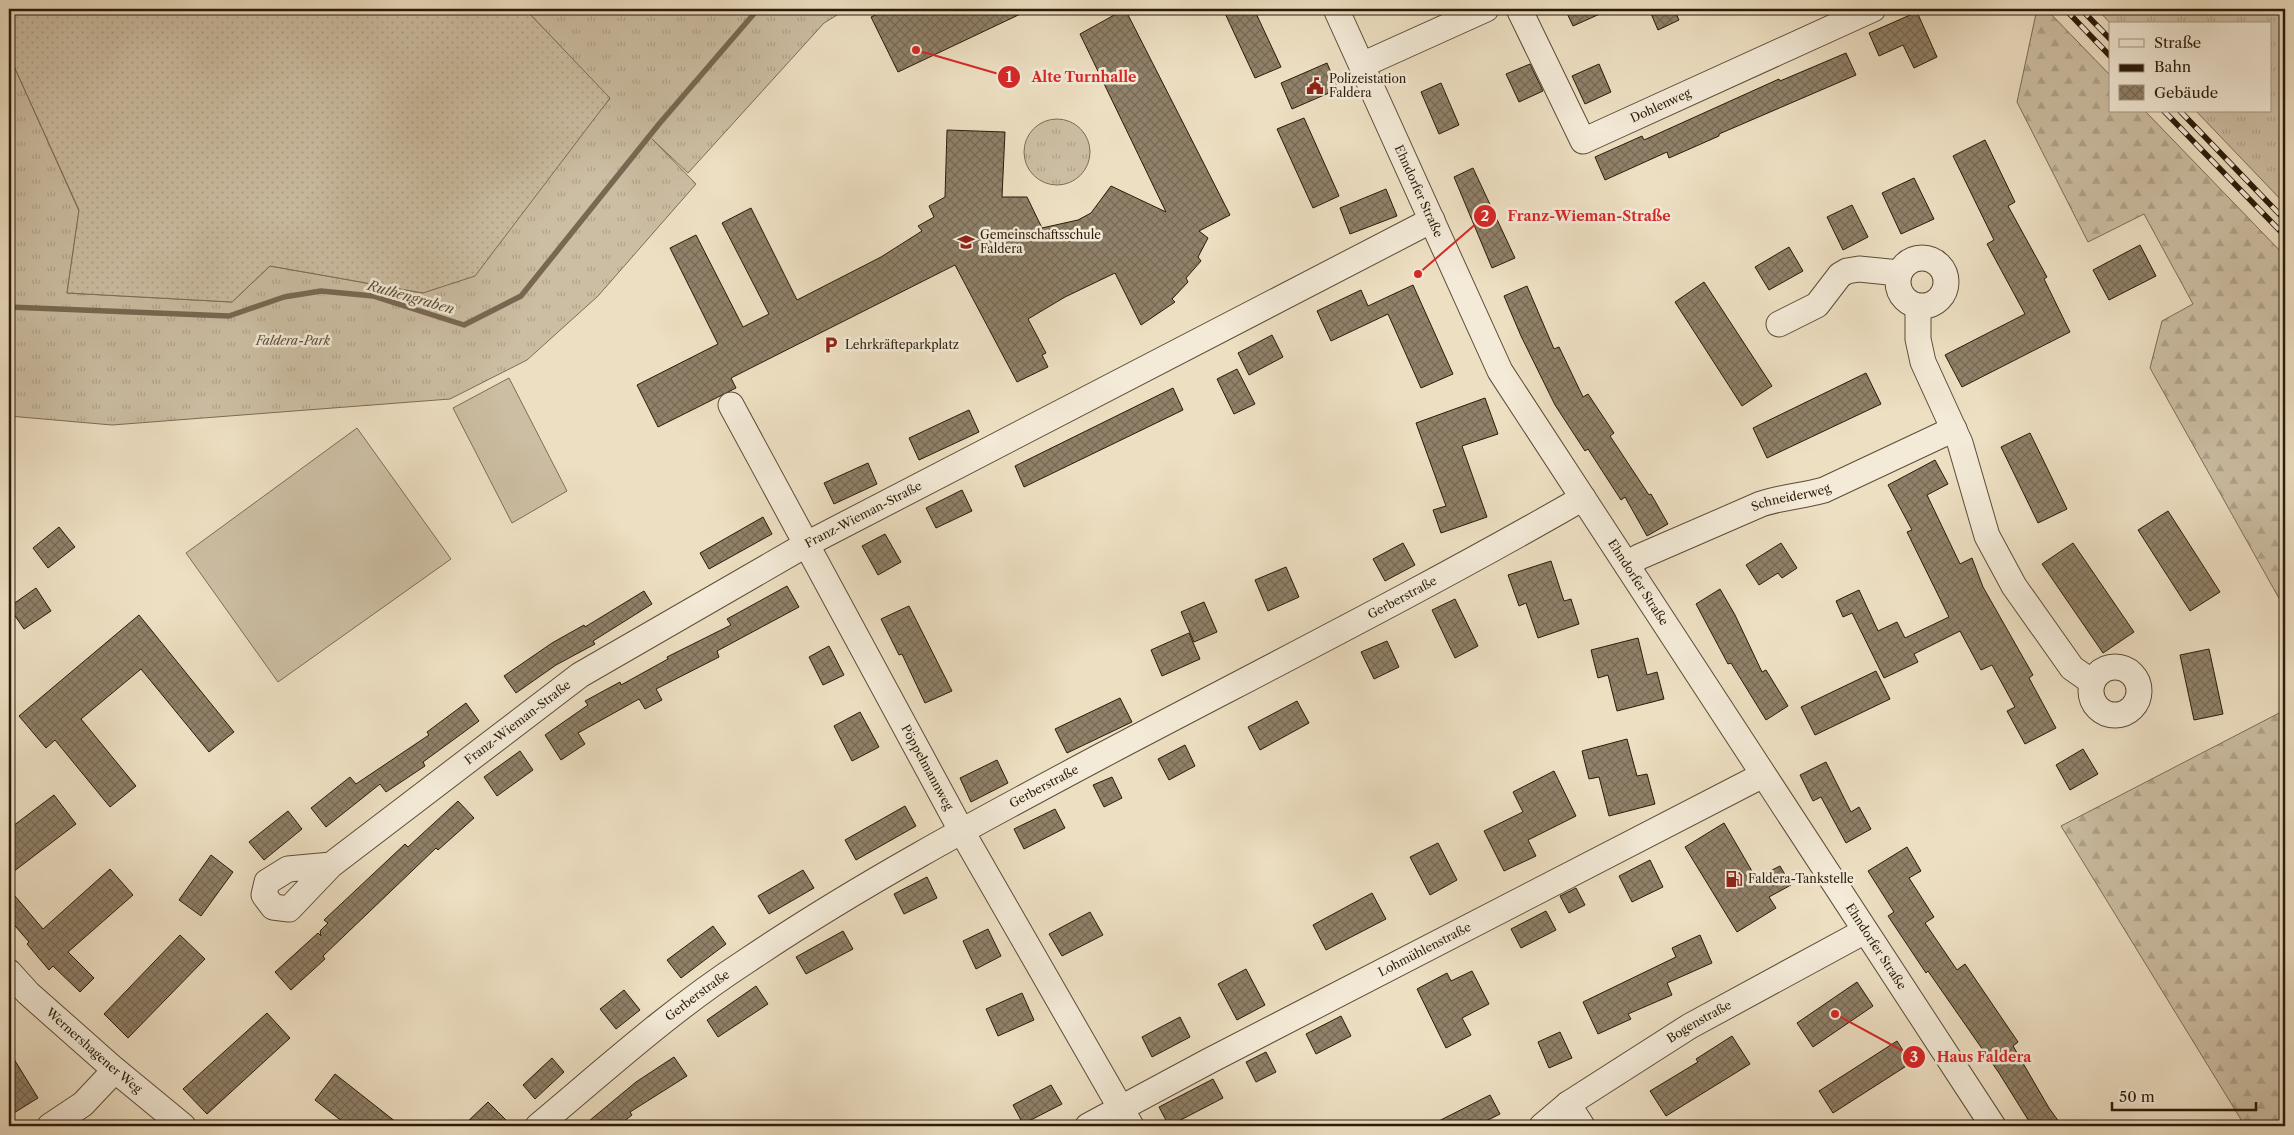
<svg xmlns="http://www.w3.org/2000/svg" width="2294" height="1135" viewBox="0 0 2294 1135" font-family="'Libre Caslon Text',serif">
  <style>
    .grass { fill: url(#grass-tufts); stroke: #7c6c56 }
    .forest { fill: url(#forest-firs); stroke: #7c6c56 }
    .garden { fill: url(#garden-dots); stroke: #7c6c56 }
    .pitch { fill: #ccbea3; stroke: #7c6c56 }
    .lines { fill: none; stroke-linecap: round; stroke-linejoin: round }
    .stream { stroke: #786852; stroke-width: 5.5 }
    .building { fill: url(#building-cross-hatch); stroke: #2b1b09 }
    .minor-casing { stroke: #5c4c37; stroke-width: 27 }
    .minor { stroke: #f3ead7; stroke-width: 25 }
    .rail-casing { stroke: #2b1b09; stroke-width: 5.5 }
    .rail { stroke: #f3ead7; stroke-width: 4; stroke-dasharray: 11; stroke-linecap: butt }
    .labels { text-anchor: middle; stroke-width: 5; stroke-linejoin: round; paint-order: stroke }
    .poi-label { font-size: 12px; fill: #2b1b09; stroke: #f3ead7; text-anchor: start }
    .street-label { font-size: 12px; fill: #2b1b09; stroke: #f3ead7 }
    .park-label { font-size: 12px; font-style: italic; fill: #5b4c37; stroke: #f3ead7 }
    .water-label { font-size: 14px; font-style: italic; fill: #5e4f3a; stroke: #f3ead7 }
    .leader { fill: none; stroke: #d62828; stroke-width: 2 }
    .callout-dot { fill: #d62828; stroke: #f3ead7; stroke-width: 2 }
    .mark-label { font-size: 15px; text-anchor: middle; font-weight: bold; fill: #fff }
    .callout-label { font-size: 14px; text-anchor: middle; font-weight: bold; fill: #d62828; stroke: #f3ead7; stroke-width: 5; stroke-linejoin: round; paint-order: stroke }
  </style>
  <defs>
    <pattern id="grass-tufts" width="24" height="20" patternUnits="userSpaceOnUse" patternTransform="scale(1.25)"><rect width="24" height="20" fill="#ccbea3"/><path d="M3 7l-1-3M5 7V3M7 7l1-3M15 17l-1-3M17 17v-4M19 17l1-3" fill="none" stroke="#afa38b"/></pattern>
    <pattern id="forest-firs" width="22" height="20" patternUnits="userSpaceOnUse" patternTransform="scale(1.25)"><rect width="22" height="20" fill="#ccbea3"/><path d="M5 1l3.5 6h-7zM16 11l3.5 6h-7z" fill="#afa38b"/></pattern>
    <pattern id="garden-dots" width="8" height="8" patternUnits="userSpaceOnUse" patternTransform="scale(1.25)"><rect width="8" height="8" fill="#ccbea3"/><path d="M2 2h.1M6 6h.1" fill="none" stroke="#afa38b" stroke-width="1.8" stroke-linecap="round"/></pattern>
    <pattern id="building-cross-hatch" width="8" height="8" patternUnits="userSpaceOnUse" patternTransform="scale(1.25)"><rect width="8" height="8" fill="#908169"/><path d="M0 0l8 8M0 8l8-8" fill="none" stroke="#766955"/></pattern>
  </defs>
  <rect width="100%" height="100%" fill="#eddfc2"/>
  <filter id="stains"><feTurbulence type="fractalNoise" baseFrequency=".004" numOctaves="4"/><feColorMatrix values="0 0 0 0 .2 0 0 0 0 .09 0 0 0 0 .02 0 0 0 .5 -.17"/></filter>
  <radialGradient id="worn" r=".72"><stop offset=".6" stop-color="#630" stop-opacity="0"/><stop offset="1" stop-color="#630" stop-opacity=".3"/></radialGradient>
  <!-- grass -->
  <path class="grass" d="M532,9H847L824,23L688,173L652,139L696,184L598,296L527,360L450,399L112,425L9,416V55L79,211L67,293L232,302L270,266L423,293L610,99L528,12Z
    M2097,9H2285V204L2196,111H2270V24H2111Z
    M1024 152a33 33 0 1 1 66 0a33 33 0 1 1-66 0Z"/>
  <!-- forest -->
  <path class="forest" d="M2037,9H2046L2110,75V111H2145L2285,256V609L2150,368L2162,321L2193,304L2144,214L2088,242L2017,102Z
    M2285,710V1126H2245L2061,826Z"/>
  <!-- garden -->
  <path class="garden" d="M9,9H525L610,98L475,276L423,293L270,266L232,302L67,293L79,210L9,55Z"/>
  <!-- pitch -->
  <path class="pitch" d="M509,378L567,491L512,523L453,408Z
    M357,428L451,559L278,682L186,553Z"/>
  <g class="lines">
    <!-- stream -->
    <path class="stream" d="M9,307L229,316L284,297L321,291L373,296L464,325L521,296L659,124L758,9"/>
  </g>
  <!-- building -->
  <path class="building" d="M888,9H1031L898,72L871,17Z
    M1125,9L1230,215L1199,231L1208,238L1198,257L1201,261L1186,278L1188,282L1172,299L1175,302L1141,325L1115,273L1065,297L1028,319L1046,353L1042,355L1048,367L1017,382L955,265L731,378L736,388L658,427L637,385L718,344L670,248L696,235L743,327L769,314L722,223L751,208L797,300L881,257L922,231L918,226L934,217L929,206L945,197L947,130L1005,132L1002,197H1027L1042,228L1078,220L1091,213L1111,186L1166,212L1080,34Z
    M1223,9H1254L1281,67L1255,78Z
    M1565,9H1611L1573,26Z
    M1649,9H1674L1679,20L1658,30Z
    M1917,12L1937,57L1914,68L1903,45L1879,56L1869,33Z
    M1846,53L1856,75L1719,134V136L1669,158L1667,152L1605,180L1595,157L1642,136L1644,140L1779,79L1780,81Z
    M1327,63L1338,89L1292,109L1281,83Z
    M1530,64L1543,91L1519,102L1506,74Z
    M1599,64L1611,92L1585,104L1572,76Z
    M1441,83L1459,125L1439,134L1421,92Z
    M1304,118L1339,196L1313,208L1277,129Z
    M1985,140L2015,202L2008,206L2047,277L2044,279L2070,332L1962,387L1945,355L2025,314L1987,244L1994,240L1953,156Z
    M1473,168L1515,258L1492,268L1454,177Z
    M1914,178L1934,219L1901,234L1882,193Z
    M1386,189L1397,216L1350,234L1340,208Z
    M1852,205L1868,237L1843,250L1827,217Z
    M2140,245L2156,276L2109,300L2093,270Z
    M1789,247L1803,271L1769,290L1755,267Z
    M1704,282L1772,386L1742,406L1675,302Z
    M1413,285L1453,374L1421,388L1388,314L1331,341L1317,311L1361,290L1368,306Z
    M1527,286L1554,349L1559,347L1583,397L1588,394L1614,433L1610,436L1649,495L1651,494L1668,524L1647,536L1625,497L1621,500L1588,449L1585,451L1555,405L1521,336L1504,296Z
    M1272,335L1283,357L1249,375L1238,353Z
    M1237,369L1255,404L1234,414L1217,379Z
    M1866,373L1881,404L1767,458L1753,428Z
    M1173,388L1183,410L1024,487L1015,466Z
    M1485,398L1498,434L1462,446L1487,517L1441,533L1433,510L1446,506L1416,423Z
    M969,410L979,432L919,460L909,438Z
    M2030,433L2067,509L2038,523L2001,447Z
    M1935,460L1948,484L1927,495L1960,564L1972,558L1983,587L2033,675L2029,678L2056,728L2025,744L2007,711L2015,707L1992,665L1981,670L1960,631L1914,654L1918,662L1884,678L1852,613L1843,617L1836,601L1859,590L1878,631L1897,622L1905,638L1949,617L1907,532L1912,530L1888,485Z
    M868,463L877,484L834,504L824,483Z
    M962,490L972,511L936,528L926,508Z
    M2168,511L2220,592L2190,611L2138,530Z
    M763,517L772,534L709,569L700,553Z
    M59,527L75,547L48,568L33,548Z
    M885,534L901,562L878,575L862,546Z
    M1403,543L1415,565L1385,581L1373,559Z
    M1781,543L1797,568L1782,578L1778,573L1759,585L1746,565Z
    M2073,543L2134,632L2103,653L2042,564Z
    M1551,561L1564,601L1571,599L1579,624L1538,638L1526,603L1519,606L1508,575Z
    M1286,567L1299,597L1268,611L1255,580Z
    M787,586L799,607L717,651L719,657L656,689L662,700L645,709L639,699L578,733L585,744L561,760L545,735L588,705L585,701L620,682L621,685L668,659L667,657L731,625L727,619Z
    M36,588L51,611L24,629L9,607Z
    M1720,589L1735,615L1762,672L1766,670L1788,706L1766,720L1731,663L1728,664L1696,604Z
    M644,591L652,604L593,641L595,644L556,665L516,693L504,676L552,643L584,625L585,627Z
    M1455,599L1478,646L1455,658L1432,610Z
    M1204,602L1217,632L1194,642L1181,612Z
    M909,606L952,691L925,703L902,654L899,655L881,619Z
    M139,615L234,732L209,752L141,669L81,719L136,786L110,807L55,740L46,748L19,716Z
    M1189,633L1200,659L1162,676L1151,650Z
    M1638,638L1647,675L1657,672L1664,699L1617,711L1608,675L1598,678L1591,650Z
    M1387,641L1399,667L1374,679L1361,652Z
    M829,646L844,675L823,685L809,657Z
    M2209,649L2223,714L2194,720L2180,655Z
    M1876,671L1890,699L1815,735L1801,707Z
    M1120,698L1132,722L1067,753L1055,729Z
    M1297,701L1309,723L1260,750L1248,727Z
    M466,703L479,721L423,762L425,766L386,792L380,784L326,827L311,808L350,777L356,784L429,735L427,732Z
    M860,712L879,747L852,761L834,726Z
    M1627,739L1637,776L1647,774L1655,804L1609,816L1599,777L1589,779L1582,751Z
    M1185,745L1195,766L1169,780L1158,759Z
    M2083,749L2098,774L2070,790L2056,765Z
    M520,751L533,770L497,796L484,777Z
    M997,760L1008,783L971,802L960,778Z
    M1826,762L1851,812L1859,807L1871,829L1846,843L1821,797L1813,801L1800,775Z
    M1554,771L1576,816L1528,840L1536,856L1504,871L1484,831L1523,812L1513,792Z
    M1112,777L1122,798L1104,807L1093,785Z
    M54,795L76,824L9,875V829Z
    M458,801L474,818L438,850L436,848L323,956L325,959L291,990L275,972L318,933L321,936L320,931L328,923L324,920L405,844L408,847Z
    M905,806L916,826L856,860L845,840Z
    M1055,809L1065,828L1024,849L1014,829Z
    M288,811L302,829L264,860L249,842Z
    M1724,823L1756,878L1780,866L1791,885L1769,897L1776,908L1737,932L1685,847Z
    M1438,843L1457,880L1430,895L1410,857Z
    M1907,847L1921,871L1909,878L1934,917L1925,923L1957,970L1965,964L2018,1042L2013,1046L2049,1108L2062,1126H2032L1999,1073L1928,971L1926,973L1888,916L1894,912L1868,871Z
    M211,855L233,872L201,916L179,900Z
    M1650,860L1663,887L1632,902L1619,876Z
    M110,869L133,895L68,952L94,978L80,992L53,966L49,970L27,944L29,942L9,919V889L43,929Z
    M803,870L814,888L769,914L758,896Z
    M927,877L937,898L904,914L894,894Z
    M1576,888L1585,905L1569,913L1560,896Z
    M1372,893L1386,919L1326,950L1313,925Z
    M1546,911L1556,930L1521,948L1511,929Z
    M1090,912L1103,935L1062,956L1049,934Z
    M713,926L726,944L681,978L667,960Z
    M988,929L1001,956L976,969L963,941Z
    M843,931L853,949L806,974L796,957Z
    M180,935L205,959L128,1038L104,1014Z
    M1700,935L1712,963L1667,983L1672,995L1628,1014L1631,1019L1598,1034L1583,1002L1676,957L1672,948Z
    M1246,969L1265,1005L1237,1020L1218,984Z
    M1472,971L1489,1004L1462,1018L1471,1035L1446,1048L1417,989L1447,973L1451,981Z
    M1857,982L1873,1006L1813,1047L1797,1023Z
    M756,986L768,1004L718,1037L707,1020Z
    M624,990L640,1010L616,1029L600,1009Z
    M1022,993L1034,1020L998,1036L986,1009Z
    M267,1013L290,1038L207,1114L183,1089Z
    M1341,1016L1351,1036L1316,1054L1306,1034Z
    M1180,1017L1190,1037L1152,1057L1142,1037Z
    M1560,1032L1572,1058L1549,1068L1538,1042Z
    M1732,1036L1750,1064L1666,1116L1650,1091L1698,1062L1696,1059Z
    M1897,1041L1911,1063L1833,1113L1819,1091Z
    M9,1051L38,1098L9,1116Z
    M1266,1052L1276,1072L1256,1082L1246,1062Z
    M674,1057L687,1076L630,1112L632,1115L618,1126H583L636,1082Z
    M552,1058L564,1072L535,1099L523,1085Z
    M335,1074L401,1126H348L315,1100Z
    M1213,1079L1223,1098L1169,1126L1159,1107Z
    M1051,1085L1062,1104L1023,1124L1013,1105Z
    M1490,1095L1500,1114L1476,1126H1429Z
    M488,1102L512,1126H463Z"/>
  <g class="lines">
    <!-- minor casing -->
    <g class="minor-casing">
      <g id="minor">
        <path id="s1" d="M1336,9L1500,371L1993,1126"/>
        <path id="s2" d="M1519,9L1583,141L1873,9"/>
        <path d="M1362,65L1486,9"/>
        <circle cx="1922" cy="282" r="24"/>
        <path d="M1918,307V339L1923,362L1960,443L1987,536L2014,586L2072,668L2092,682"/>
        <path d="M1779,324L1817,305L1840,275L1847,271L1859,269L1899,273"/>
        <path id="s3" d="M731,405L961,830L1131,1126"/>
        <path id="s4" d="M1627,565L1639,557L1761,504C1782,497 1803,496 1824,490L1954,429"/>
        <circle cx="2115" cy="691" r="24"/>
        <path id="s5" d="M331,865L289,909L273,907L264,895L267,882L288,869L331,865L580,675L807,544L1432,220"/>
        <path id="s6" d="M9,972L28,993L115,1070L183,1126"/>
        <path d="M1568,1104L1582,1126"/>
        <path d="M50,1126L83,1104L115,1070"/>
        <path id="s7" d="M538,1126C605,1070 671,1010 745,962C859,885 979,821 1101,756C1262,671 1425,589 1583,498"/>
        <path id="s8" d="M1088,1126L1209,1061L1763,775"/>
        <path id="s9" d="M1542,1126L1568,1104L1690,1026L1865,931"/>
      </g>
    </g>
    <!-- minor -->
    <use href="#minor" class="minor"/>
    <!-- rail casing -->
    <g class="rail-casing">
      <path id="rail" d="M2065,9L2110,56
        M2081,9L2110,39
        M2164,111L2285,236
        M2180,111L2285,220"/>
    </g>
    <!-- rail -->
    <use href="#rail" class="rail"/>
  </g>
  <!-- icons -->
  <defs>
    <g id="civic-bare" transform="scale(1.35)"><path d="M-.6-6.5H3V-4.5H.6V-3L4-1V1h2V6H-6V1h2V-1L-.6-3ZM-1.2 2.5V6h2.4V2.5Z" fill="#8f2418" stroke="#f3ead7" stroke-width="2.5" paint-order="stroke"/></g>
    <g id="school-bare" transform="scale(1.35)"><path d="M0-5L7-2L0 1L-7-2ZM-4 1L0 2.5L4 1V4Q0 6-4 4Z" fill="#8f2418" stroke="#f3ead7" stroke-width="2.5" paint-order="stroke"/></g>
    <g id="parking-bare" transform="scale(1.35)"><path d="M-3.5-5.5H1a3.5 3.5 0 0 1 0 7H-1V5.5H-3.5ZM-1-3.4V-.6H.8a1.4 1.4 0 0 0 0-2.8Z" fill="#8f2418" stroke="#f3ead7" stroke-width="2.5" paint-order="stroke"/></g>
    <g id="fuel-bare" transform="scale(1.35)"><path d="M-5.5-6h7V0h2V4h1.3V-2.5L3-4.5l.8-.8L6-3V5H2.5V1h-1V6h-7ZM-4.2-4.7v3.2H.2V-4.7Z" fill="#8f2418" stroke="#f3ead7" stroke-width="2.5" paint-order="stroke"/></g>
  </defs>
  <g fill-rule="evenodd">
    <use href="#civic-bare" x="1315" y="86"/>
    <use href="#school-bare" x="966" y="242"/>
    <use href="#parking-bare" x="831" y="345"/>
    <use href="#fuel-bare" x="1734" y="879"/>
  </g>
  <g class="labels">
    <!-- poi labels -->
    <g class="poi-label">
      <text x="1329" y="83">Polizeistation<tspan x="1329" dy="14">Faldera</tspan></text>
      <text x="980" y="239">Gemeinschaftsschule<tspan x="980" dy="14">Faldera</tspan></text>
      <text x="845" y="349">Lehrkräfteparkplatz</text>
      <text x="1748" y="883">Faldera-Tankstelle</text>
    </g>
    <!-- street labels -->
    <g class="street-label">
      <text dy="4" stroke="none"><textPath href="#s2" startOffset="232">Dohlenweg</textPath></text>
      <text dy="4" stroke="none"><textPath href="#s1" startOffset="200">Ehndorfer Straße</textPath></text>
      <text dy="4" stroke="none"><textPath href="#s4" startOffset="178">Schneiderweg</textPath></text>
      <text dy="4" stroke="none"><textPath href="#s5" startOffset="812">Franz-Wieman-Straße</textPath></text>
      <text dy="4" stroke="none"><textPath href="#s1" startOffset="650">Ehndorfer Straße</textPath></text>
      <text dy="4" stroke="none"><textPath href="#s7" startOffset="1016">Gerberstraße</textPath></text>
      <text dy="4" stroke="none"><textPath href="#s5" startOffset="408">Franz-Wieman-Straße</textPath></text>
      <text dy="4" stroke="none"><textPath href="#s3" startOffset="412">Pöppelmannweg</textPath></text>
      <text dy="4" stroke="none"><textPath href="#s7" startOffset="611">Gerberstraße</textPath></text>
      <text dy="4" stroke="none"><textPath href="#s1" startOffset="1085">Ehndorfer Straße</textPath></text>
      <text dy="4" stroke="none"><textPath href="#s8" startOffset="380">Lohmühlenstraße</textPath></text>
      <text dy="4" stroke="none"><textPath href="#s7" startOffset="206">Gerberstraße</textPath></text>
      <text dy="4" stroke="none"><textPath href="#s9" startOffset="189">Bogenstraße</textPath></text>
      <text dy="4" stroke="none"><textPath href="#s6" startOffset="116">Wernershagener Weg</textPath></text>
    </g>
    <!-- park labels -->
    <g class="park-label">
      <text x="293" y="345">Faldera-Park</text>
    </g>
    <!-- water labels -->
    <g class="water-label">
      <text transform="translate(411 297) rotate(16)" y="5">Ruthengraben</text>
    </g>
  </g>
  <!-- callouts -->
  <path class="leader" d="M916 50L1009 77M1418 274L1485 216M1835 1014L1914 1057"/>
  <g class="callout-dot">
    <circle cx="916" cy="50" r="5"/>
    <circle cx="1418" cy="274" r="5"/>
    <circle cx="1835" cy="1014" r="5"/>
    <circle cx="1009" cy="77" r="12"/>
    <circle cx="1485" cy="216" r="12"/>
    <circle cx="1914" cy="1057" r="12"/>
  </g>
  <g class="mark-label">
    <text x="1009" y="82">1</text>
    <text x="1485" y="221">2</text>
    <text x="1914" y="1062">3</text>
  </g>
  <g class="callout-label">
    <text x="1084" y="82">Alte Turnhalle</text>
    <text x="1589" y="221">Franz-Wieman-Straße</text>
    <text x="1984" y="1062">Haus Faldera</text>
  </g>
  <!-- margin -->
  <rect width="2294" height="1135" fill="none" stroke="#eddfc2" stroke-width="30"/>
  <rect x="10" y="10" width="2274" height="1115" fill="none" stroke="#2b1b09" stroke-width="2.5"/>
  <rect x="15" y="15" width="2264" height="1105" fill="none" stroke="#2b1b09"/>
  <!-- legend -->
  <rect x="2109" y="22" width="162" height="90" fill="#f3ead7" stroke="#a39785"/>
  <rect x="2119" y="39" width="25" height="8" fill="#f3ead7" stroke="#a39785"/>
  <text x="2154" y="48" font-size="15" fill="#2b1b09">Straße</text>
  <rect x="2119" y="64" width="25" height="8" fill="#2b1b09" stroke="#a39785"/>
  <text x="2154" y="72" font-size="15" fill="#2b1b09">Bahn</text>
  <rect x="2119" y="85" width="25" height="15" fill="url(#building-cross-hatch)" stroke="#a39785"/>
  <text x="2154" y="98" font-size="15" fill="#2b1b09">Gebäude</text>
  <!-- scale -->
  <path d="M2112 1102v8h144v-8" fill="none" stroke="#2b1b09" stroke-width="2.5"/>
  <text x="2119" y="1102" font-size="15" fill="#2b1b09" stroke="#f3ead7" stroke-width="4" paint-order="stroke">50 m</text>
  <rect width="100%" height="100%" filter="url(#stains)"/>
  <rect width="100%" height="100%" fill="url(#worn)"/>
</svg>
